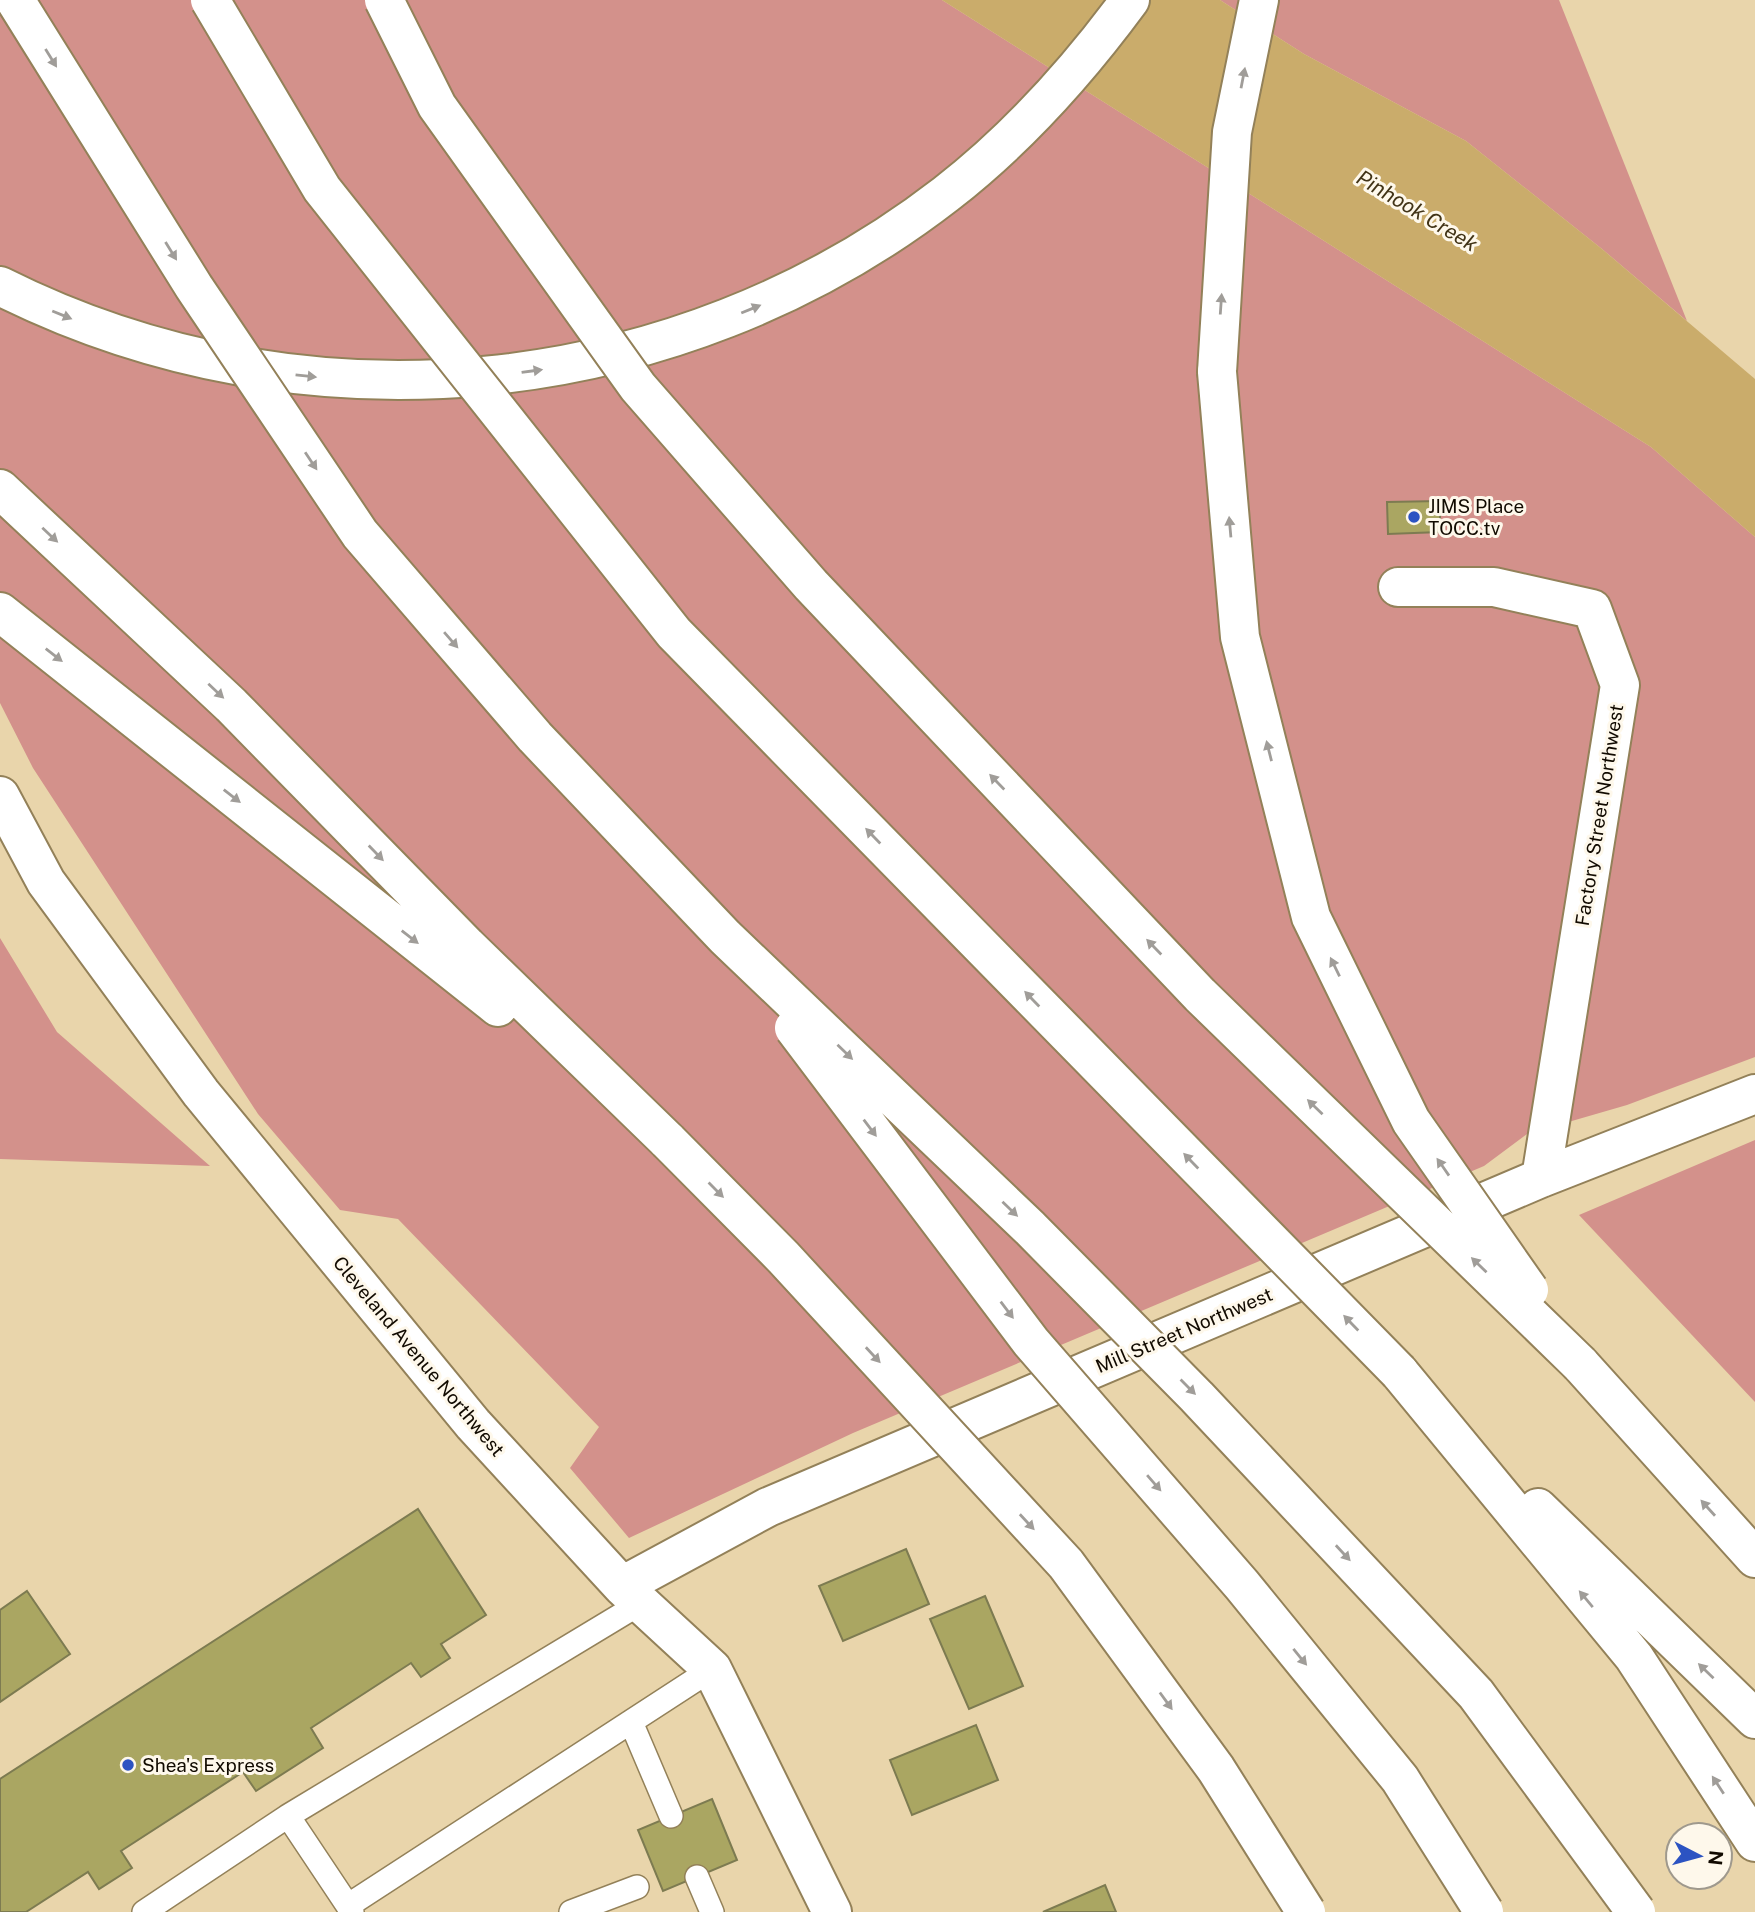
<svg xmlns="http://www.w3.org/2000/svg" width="1755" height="1912" viewBox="0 0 1755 1912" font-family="'Public Sans',sans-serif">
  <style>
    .green { fill: #d3918b }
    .water { fill: #caac6b }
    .building { fill: #aaa662; stroke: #7d7b51; stroke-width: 2 }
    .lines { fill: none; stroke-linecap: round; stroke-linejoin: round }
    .lane-casing { stroke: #938159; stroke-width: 26 }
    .street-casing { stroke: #938159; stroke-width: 42 }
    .highway-casing { stroke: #938159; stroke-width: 42 }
    .lane { stroke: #fff; stroke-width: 23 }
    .street { stroke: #fff; stroke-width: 38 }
    .highway { stroke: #fff; stroke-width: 38 }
    .highway-bridge-casing { stroke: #938159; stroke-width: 42; stroke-linecap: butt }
    .highway-bridge { stroke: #fff; stroke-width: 38 }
    .oneway { fill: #a09d99 }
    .poi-dot { fill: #2c53c2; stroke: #fef8eb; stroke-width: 2.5 }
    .labels { text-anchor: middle; stroke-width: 6; stroke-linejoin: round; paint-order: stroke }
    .poi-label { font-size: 19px; fill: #110a00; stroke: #fef8eb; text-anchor: start }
    .street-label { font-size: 19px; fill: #110a00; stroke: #fef8eb }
    .water-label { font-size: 21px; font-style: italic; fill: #423417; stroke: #fef8eb }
  </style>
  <rect width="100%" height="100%" fill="#e9d5ab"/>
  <!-- green -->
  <path class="green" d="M0,0H942L1651,447L1755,537V1057L1627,1105L1527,1134L1484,1166L853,1433L629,1538L570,1468L599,1427L398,1219L340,1210L258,1114L33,768L0,703Z
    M1220,0H1559L1687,321L1602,249L1466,141L1304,54Z
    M0,938L57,1032L210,1166L0,1159Z
    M1755,1140V1402L1579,1215Z"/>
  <!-- water -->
  <path class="water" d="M942,0H1220L1304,54L1466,141L1602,249L1755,379V537L1651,447Z"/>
  <!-- building -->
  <path class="building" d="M1440,501V532L1388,534L1387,502Z
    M418,1509L486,1615L441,1644L450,1658L421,1677L411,1663L311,1728L323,1748L256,1791L243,1772L121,1851L132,1868L99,1889L88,1872L26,1912H0V1779Z
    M906,1549L929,1604L843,1641L819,1586Z
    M27,1591L70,1654L0,1702V1610Z
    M985,1596L1023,1686L969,1709L930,1619Z
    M976,1725L998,1780L912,1815L890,1760Z
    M712,1799L737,1860L663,1891L638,1830Z
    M1105,1885L1116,1912H1043Z"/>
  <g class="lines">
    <!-- lane casing -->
    <g class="lane-casing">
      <path id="lane" d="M631,1722L671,1816
        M288,1816L641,1603
        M697,1877L712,1912
        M349,1905L712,1669
        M144,1912L288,1816L352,1912
        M571,1912L637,1887"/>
    </g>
    <!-- street casing -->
    <g class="street-casing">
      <path id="street" d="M1398,587H1494L1592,609L1620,685L1541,1178
        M0,796L46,882L201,1093L473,1424L622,1586L712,1669L832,1912
        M622,1586L768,1507L1541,1178L1755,1094"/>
    </g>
    <!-- highway casing -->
    <g class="highway-casing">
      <path id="highway" d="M0,286C305,439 676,403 946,194C1017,139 1077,72 1130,0
        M1217,372L1232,132L1259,0
        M0,489L231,705L467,946L668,1141
        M0,612L498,1007
        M1580,1364L1755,1558
        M1399,1372L1634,1657L1755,1842
        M1538,1508L1755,1719"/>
    </g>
    <!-- lane -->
    <use href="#lane" class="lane"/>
    <!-- street -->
    <use href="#street" class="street"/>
    <!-- highway -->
    <use href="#highway" class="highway"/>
    <!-- highway-bridge casing -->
    <g class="highway-bridge-casing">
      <path id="highway-bridge" d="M15,0L194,287L360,534L535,737L725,937L1030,1228L1197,1397L1476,1694L1636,1912
        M210,0L322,189L674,633L1399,1372
        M384,0L437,106L638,387L811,585L1200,995L1580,1364
        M1217,372L1240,637L1311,917L1411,1121L1529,1290
        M794,1028L1031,1342L1242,1585L1400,1779L1484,1912
        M668,1141L783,1257L1066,1564L1216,1769L1306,1912"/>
    </g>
    <!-- highway-bridge -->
    <use href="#highway-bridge" class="highway-bridge"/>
  </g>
  <!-- one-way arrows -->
  <defs><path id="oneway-solid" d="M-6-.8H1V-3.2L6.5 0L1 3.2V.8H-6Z" transform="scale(1.75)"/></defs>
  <g class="oneway">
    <use href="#oneway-solid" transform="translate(51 58) rotate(58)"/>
    <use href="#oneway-solid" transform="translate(1243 78) rotate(-79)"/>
    <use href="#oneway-solid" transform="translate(171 251) rotate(58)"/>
    <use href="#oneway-solid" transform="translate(1221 304) rotate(-86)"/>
    <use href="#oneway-solid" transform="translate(751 309) rotate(-22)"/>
    <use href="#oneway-solid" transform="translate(62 315) rotate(22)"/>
    <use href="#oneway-solid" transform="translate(532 371) rotate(-8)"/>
    <use href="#oneway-solid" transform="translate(306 376) rotate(6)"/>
    <use href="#oneway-solid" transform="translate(311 461) rotate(56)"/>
    <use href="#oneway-solid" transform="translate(1230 527) rotate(-95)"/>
    <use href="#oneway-solid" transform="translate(50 535) rotate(43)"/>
    <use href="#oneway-solid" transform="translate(451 640) rotate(49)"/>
    <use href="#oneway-solid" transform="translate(54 655) rotate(38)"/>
    <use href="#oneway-solid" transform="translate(216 691) rotate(43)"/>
    <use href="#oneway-solid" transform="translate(1269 751) rotate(-104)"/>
    <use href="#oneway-solid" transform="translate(997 782) rotate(-134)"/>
    <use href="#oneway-solid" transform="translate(232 796) rotate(38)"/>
    <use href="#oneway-solid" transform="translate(873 836) rotate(-134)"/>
    <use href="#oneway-solid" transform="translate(376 853) rotate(46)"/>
    <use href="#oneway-solid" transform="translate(410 937) rotate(38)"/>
    <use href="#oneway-solid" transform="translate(1154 947) rotate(-134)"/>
    <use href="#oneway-solid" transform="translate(1335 967) rotate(-116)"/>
    <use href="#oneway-solid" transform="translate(1032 999) rotate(-134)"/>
    <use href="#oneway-solid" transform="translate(845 1052) rotate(44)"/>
    <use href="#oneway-solid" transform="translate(1315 1107) rotate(-136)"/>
    <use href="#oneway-solid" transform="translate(870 1128) rotate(53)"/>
    <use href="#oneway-solid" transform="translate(1191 1161) rotate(-134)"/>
    <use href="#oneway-solid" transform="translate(1443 1167) rotate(-125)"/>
    <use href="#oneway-solid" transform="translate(716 1190) rotate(45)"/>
    <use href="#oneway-solid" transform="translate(1010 1209) rotate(44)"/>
    <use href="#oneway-solid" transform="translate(1479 1265) rotate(-136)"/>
    <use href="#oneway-solid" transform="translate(1007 1310) rotate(53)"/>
    <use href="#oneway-solid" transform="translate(1351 1323) rotate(-134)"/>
    <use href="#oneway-solid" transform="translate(873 1355) rotate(47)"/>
    <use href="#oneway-solid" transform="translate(1188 1387) rotate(45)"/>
    <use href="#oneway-solid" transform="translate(1154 1483) rotate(49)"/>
    <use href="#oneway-solid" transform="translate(1708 1508) rotate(-132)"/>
    <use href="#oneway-solid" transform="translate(1027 1522) rotate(47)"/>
    <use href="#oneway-solid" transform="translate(1343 1553) rotate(47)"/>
    <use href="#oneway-solid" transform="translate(1586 1599) rotate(-130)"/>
    <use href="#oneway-solid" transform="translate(1300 1657) rotate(51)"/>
    <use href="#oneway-solid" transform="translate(1706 1671) rotate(-136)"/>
    <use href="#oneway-solid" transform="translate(1166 1701) rotate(54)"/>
    <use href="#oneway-solid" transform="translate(1718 1785) rotate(-123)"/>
  </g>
  <!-- markers -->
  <g class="poi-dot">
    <circle cx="1414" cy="517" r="7"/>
    <circle cx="128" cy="1765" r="7"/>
  </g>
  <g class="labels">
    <!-- poi labels -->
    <g class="poi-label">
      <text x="1428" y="513">JIMS Place<tspan x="1428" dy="22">TOCC.tv</tspan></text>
      <text x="142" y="1772">Shea's Express</text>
    </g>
    <!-- street labels -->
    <g class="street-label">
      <text transform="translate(1599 815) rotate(-81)" y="7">Factory Street Northwest</text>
      <text transform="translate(1184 1330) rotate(-23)" y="7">Mill Street Northwest</text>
      <text transform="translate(419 1356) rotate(50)" y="7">Cleveland Avenue Northwest</text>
    </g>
    <!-- water labels -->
    <g class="water-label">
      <text transform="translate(1417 211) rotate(31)" y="7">Pinhook Creek</text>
    </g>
  </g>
  <!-- north arrow -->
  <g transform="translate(1699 1856) rotate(96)"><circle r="33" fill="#fef8eb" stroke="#9f998d" stroke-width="2"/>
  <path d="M0-5L12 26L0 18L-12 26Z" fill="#2c53c2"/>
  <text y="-10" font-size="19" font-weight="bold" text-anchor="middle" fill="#110a00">N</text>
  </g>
</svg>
